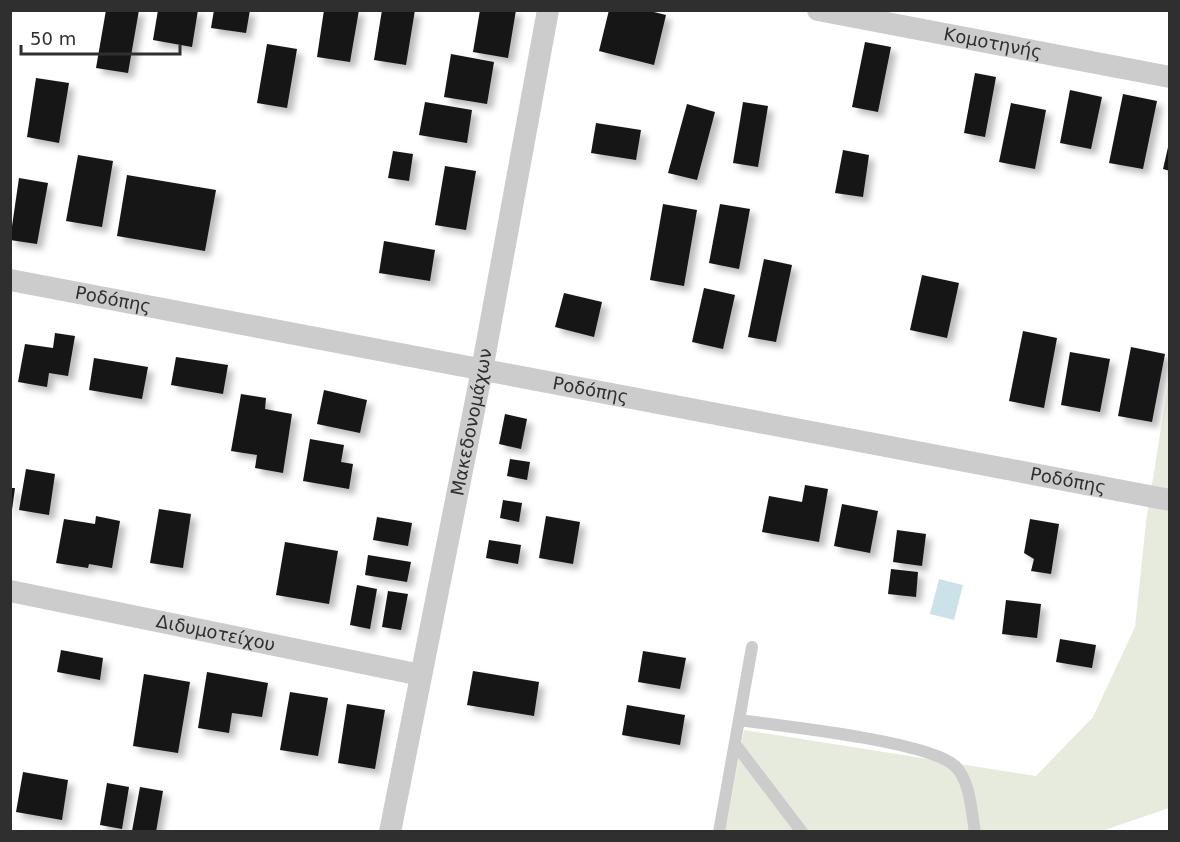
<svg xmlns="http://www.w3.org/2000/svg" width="1180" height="842" viewBox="0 0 1180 842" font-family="'DejaVu Sans',sans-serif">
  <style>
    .green { fill: #e7ebdd }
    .water { fill: #cbe2e9 }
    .building { fill: #161616; filter: url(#shadow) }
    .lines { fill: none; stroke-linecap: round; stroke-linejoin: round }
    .lane { stroke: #ccc; stroke-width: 12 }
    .street { stroke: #ccc; stroke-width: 22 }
    .labels { text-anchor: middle; stroke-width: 6; stroke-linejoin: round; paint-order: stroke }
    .street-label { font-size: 18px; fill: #2f2f2f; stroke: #fff }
  </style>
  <defs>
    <filter id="shadow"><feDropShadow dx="5.5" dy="5.5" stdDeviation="3" flood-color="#0004"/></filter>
  </defs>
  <rect width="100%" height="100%" fill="#fff"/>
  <!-- green -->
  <path class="green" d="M1169,378V808L1099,832H725L744,730L1036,776L1093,717L1135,627L1146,522Z"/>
  <!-- water -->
  <path class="water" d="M939,579L963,585L954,620L930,614Z"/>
  <!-- building -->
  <path class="building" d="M106,10H139L128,73L96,68Z
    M158,10H198L192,47L153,40Z
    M214,10H250L246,33L211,28Z
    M324,10H359L350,62L317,57Z
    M382,10H415L406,65L374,60Z
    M480,10H516L508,58L473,52Z
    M609,10H646L666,15L654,65L599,51Z
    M865,42L891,47L878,112L852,107Z
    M267,44L297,49L287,108L257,103Z
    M451,54L494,62L487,104L444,97Z
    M975,73L996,77L985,137L964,133Z
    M36,78L69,83L59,143L27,137Z
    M1070,90L1102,97L1091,149L1060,143Z
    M1123,94L1157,101L1143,169L1109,163Z
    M425,102L472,110L467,143L419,135Z
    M743,102L768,106L758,167L733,163Z
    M1011,103L1046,110L1035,169L999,162Z
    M687,104L715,112L697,180L668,173Z
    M596,123L641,130L636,160L591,153Z
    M1169,143H1170V171L1163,169Z
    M843,150L869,155L863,197L835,193Z
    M393,151L413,154L409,181L388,178Z
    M78,155L113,161L102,227L66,221Z
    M445,166L476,171L466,230L435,225Z
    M127,175L216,190L205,251L117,236Z
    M19,178L48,183L37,244L10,240Z
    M663,204L697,210L684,286L650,280Z
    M720,204L750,209L739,269L709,263Z
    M384,241L435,250L430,281L379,273Z
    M764,259L792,265L776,342L748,337Z
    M922,275L959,283L947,338L910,330Z
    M704,288L735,295L723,349L692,342Z
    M564,293L602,302L594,337L555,327Z
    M1023,331L1057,338L1044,408L1009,401Z
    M55,333L75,336L68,376L49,373L47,387L18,382L25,344L53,348Z
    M1131,347L1165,354L1152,422L1118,416Z
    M1070,352L1110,359L1100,412L1061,405Z
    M176,357L228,365L223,394L171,385Z
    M94,358L148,367L142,399L89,390Z
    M324,390L367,400L360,433L317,424Z
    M241,394L266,398L265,409L292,414L283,473L255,468L257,455L231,451Z
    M505,414L527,419L521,449L499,444Z
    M310,439L344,445L341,462L353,464L349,489L303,481Z
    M510,459L530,462L527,480L507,476Z
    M26,469L55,474L49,515L19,510Z
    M805,485L828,489L819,542L762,532L769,496L802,502Z
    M10,488H15L12,510H10Z
    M503,500L522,503L519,522L500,518Z
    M842,504L878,511L870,553L834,546Z
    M159,509L191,514L183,568L150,563Z
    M96,516L120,521L112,568L89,564L88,568L56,563L64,519L95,524Z
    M546,516L580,522L573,564L539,558Z
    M377,517L412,523L408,546L373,540Z
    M1030,519L1059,524L1051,574L1031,571L1034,559L1024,553Z
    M897,530L926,534L922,566L893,562Z
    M489,540L521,545L518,564L486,558Z
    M285,542L338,551L329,604L276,595Z
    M368,555L411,562L407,582L365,575Z
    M891,569L918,572L916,597L888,594Z
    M357,585L377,589L370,629L350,625Z
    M388,591L408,594L401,630L382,627Z
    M1006,600L1041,604L1037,638L1002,634Z
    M1060,639L1096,645L1092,668L1056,662Z
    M61,650L103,658L100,680L57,672Z
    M643,651L686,658L680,689L638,682Z
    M473,671L539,682L534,716L467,705Z
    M207,672L268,683L262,717L232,713L229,733L198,728Z
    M144,674L190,682L178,753L133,746Z
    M290,692L328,698L318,756L280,750Z
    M347,704L385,710L375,769L338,763Z
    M627,705L685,715L680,745L622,735Z
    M23,772L68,780L62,820L16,812Z
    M107,783L129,787L122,829L100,825Z
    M140,787L163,791L156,832L132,831Z"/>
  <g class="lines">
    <!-- lane -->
    <path class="lane" d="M739,720C781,726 928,741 955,766C971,782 971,811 975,832
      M735,744L802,832
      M719,832L752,647"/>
    <!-- street -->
    <g class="street">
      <path id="s1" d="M818,10L1170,77"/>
      <path id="s2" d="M10,280L1170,500"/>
      <path id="s3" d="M10,591L421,675"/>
      <path id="s4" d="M390,832L482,370L548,10"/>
    </g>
  </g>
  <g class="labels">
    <!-- street labels -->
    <g class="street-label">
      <text dy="6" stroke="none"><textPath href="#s1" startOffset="178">Κομοτηνής</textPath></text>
      <text dy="6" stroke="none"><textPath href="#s2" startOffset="105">Ροδόπης</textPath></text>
      <text dy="6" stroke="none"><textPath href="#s2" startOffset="591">Ροδόπης</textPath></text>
      <text dy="6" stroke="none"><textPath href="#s4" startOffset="418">Μακεδονομάχων</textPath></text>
      <text dy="6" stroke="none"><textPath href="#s2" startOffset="1077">Ροδόπης</textPath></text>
      <text dy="6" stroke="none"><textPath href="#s3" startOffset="210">Διδυμοτείχου</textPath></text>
    </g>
  </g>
  <!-- border -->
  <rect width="1180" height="842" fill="none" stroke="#2f2f2f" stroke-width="24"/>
  <!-- scale -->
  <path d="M21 45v9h159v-9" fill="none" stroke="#2f2f2f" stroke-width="3"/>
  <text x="30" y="45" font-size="18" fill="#2f2f2f" stroke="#ffffff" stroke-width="4.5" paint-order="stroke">50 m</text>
</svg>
